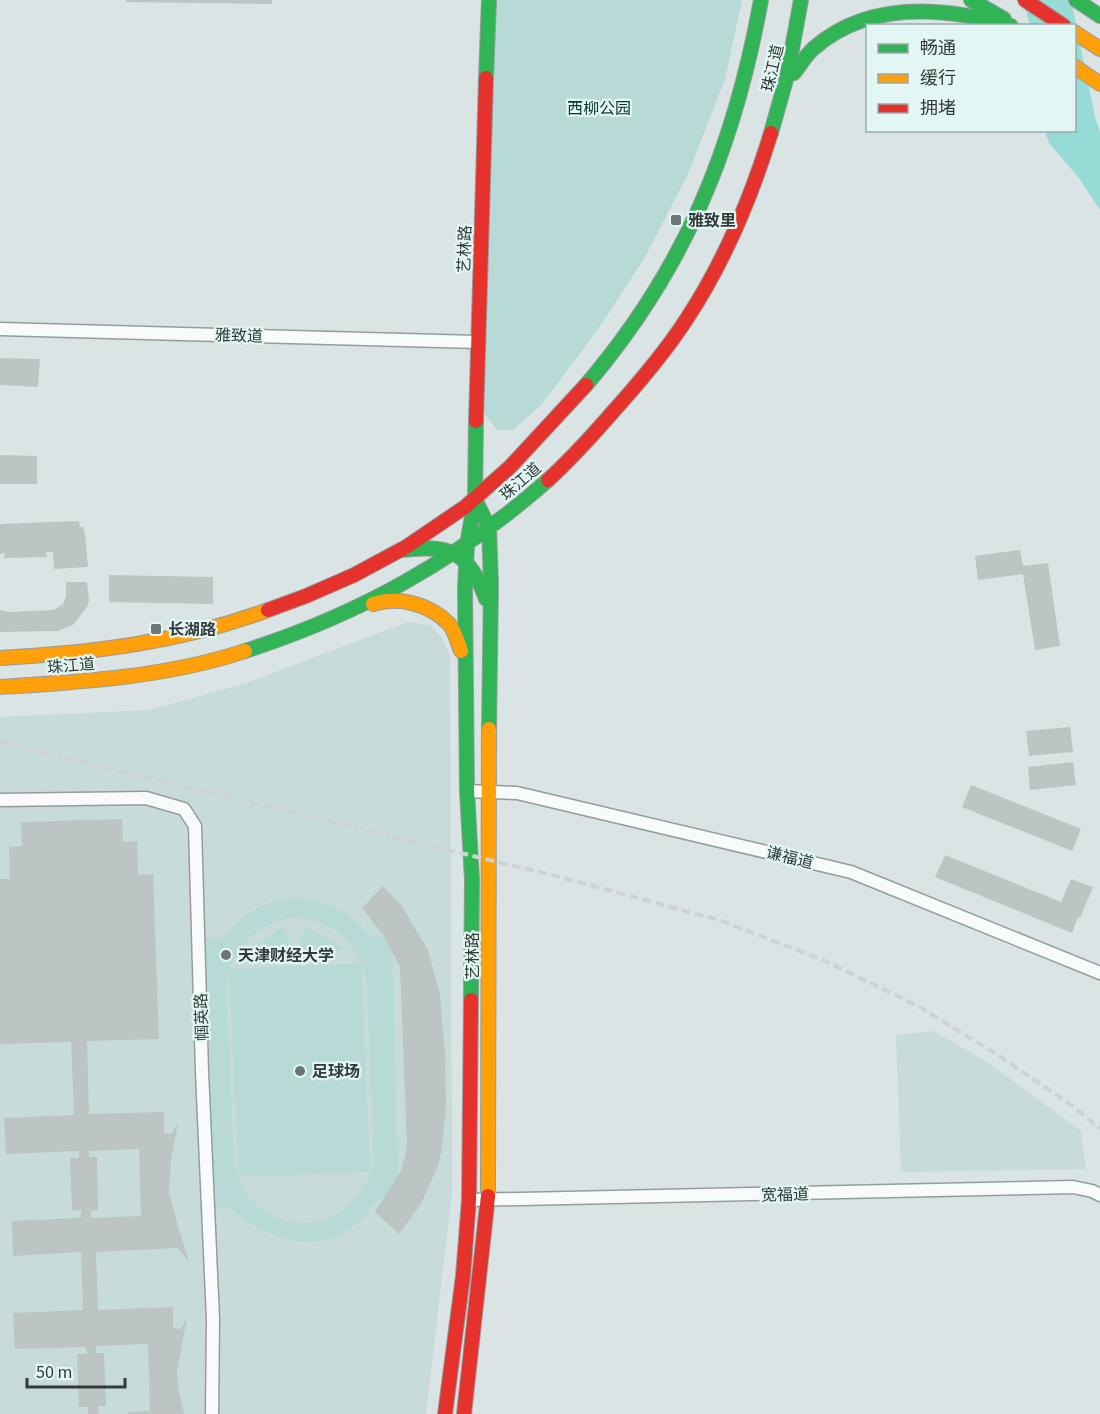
<svg xmlns="http://www.w3.org/2000/svg" width="1100" height="1414" viewBox="0 0 1100 1414" font-family="'Source Sans 3','Noto Sans SC',sans-serif">
  <style>
    .built { fill: #c7dbda }
    .green { fill: #b7dad7; fill-rule: evenodd }
    .water { fill: #96dbd6 }
    .building { fill: #bcc5c4; fill-rule: evenodd }
    .lines { fill: none; stroke-linecap: round; stroke-linejoin: round }
    .street-casing { stroke: #959c9c; stroke-width: 15 }
    .fast-casing { stroke: #959c9c; stroke-width: 16 }
    .slow-casing { stroke: #959c9c; stroke-width: 16 }
    .jam-casing { stroke: #959c9c; stroke-width: 16 }
    .street { stroke: #f9fbfb; stroke-width: 12 }
    .fast { stroke: #30b455; stroke-width: 14 }
    .slow { stroke: #ff9f0a; stroke-width: 14 }
    .jam { stroke: #e5322d; stroke-width: 14 }
    .rail { stroke: #cfd2d2; stroke-width: 4; stroke-dasharray: 9 4.5; stroke-linecap: butt }
    .poi-dot { fill: #6d7676; stroke: #e2f6f4; stroke-width: 2 }
    .labels { text-anchor: middle; stroke-width: 4.5; stroke-linejoin: round; paint-order: stroke }
    .street-label { font-size: 16px; fill: #333b3a; stroke: #e2f6f4 }
    .park-label { font-size: 16px; fill: #073634; stroke: #e2f6f4 }
    .poi-label { font-size: 16px; font-weight: bold; fill: #333b3a; stroke: #e2f6f4; text-anchor: start }
  </style>
  <rect width="100%" height="100%" fill="#dae4e4"/>
  <!-- built -->
  <path class="built" d="M408,622L430,625L442,638L450,656L452,1193L426,1414H0V717L150,710L246,683Z
    M934,1031L990,1064L1081,1131L1086,1169L901,1172L896,1035Z"/>
  <!-- green -->
  <path class="green" d="M495,0H742L725,79L688,174L644,259L598,329L541,405L513,430H497L484,413Z
    M294,898C326,900 351,911 371,937H392L398,1196C394,1196 388,1196 384,1197C374,1201 366,1217 358,1223C314,1258 268,1240 230,1208H215L205,938L224,937C245,912 261,902 294,898ZM290,918C330,917 360,943 367,983L374,1160C357,1243 251,1244 234,1163L226,982L229,972L239,1177L370,1172L361,963L229,969C240,942 261,923 290,918Z
    M306,925V926L344,949L299,951L301,937Z
    M282,927L288,938L291,952L246,953Z"/>
  <!-- water -->
  <path class="water" d="M1023,0H1071L1095,117L1100,132V210L1079,178L1049,143L1045,131L1074,130V26L1030,25Z"/>
  <!-- building -->
  <path class="building" d="M126,0H272V4L126,2Z
    M0,358L40,359L38,387L0,385Z
    M0,455L37,456V484H0Z
    M79,521L80,527H83L85,534L88,567L54,569L53,552H46L47,557L4,558L5,553L0,554V524Z
    M1020,550L1023,566L1048,563L1060,646L1035,650L1023,574L978,580L975,556Z
    M109,575L213,577V604L109,602Z
    M66,582H87L89,600L87,607L73,625L58,631L0,632V610L8,612L54,610L63,604L66,596Z
    M1070,727L1073,752L1029,756L1026,731Z
    M1073,762L1076,785L1030,790L1028,767Z
    M971,785L1081,829L1072,851L962,807Z
    M122,819L123,842L137,841L138,875L153,874L159,1039L87,1041L89,1114L164,1112V1133L172,1134L178,1123L171,1159L169,1192L179,1230L189,1262L178,1248L96,1252L98,1310L173,1307V1328L181,1329L187,1318L177,1371L178,1387L184,1414H128V1412L150,1411L148,1344L96,1346V1353H104L106,1406H98L99,1414H88V1407H79L77,1354H87L86,1347L15,1349L13,1313L83,1310L81,1252L13,1256L12,1221L81,1218V1210L72,1211L70,1158H79V1151L6,1154L4,1118L74,1115L71,1042L0,1044V879H10L9,847L22,846L21,822ZM139,1149L141,1216L91,1218V1211L98,1210L97,1157H89V1151Z
    M945,855L1061,902L1071,879L1093,887L1080,918L1078,917L1072,933L935,877Z
    M383,886L401,905L428,950L440,995L445,1053L446,1105L442,1149L437,1168L421,1204L399,1234L375,1212L402,1169L407,1146L400,967L384,936L362,908Z"/>
  <g class="lines">
    <!-- street casing -->
    <g class="street-casing">
      <path id="street" d="M0,329L477,342
        M467,791L517,793L851,872L1100,973
        M0,800L146,798L184,809L195,826L202,1072L213,1319L212,1414
        M469,1200L1073,1187L1092,1191L1100,1195"/>
    </g>
    <!-- fast casing -->
    <g class="fast-casing">
      <path id="fast" d="M971,0L1004,19
        M1076,0L1100,16
        M794,73C800,65 806,55 814,48C869,0 946,7 1011,26
        M486,78L489,0
        M771,133L787,76L801,0
        M586,385C685,269 734,149 761,0
        M475,499L489,528L491,584L489,729
        M402,550C450,544 469,552 486,599
        M245,651C360,614 457,560 548,480
        M471,1000L472,879L467,791L465,589L467,545L475,499L476,421"/>
    </g>
    <!-- slow casing -->
    <g class="slow-casing">
      <path id="slow" d="M1074,32L1100,49
        M1074,66L1100,84
        M373,604C399,596 430,604 449,624C455,631 458,643 461,651
        M0,658C91,653 182,642 268,610
        M0,687C82,682 167,677 245,651
        M488,1196L489,729"/>
    </g>
    <!-- jam casing -->
    <g class="jam-casing">
      <path id="jam" d="M1025,0L1064,26
        M476,421L486,78
        M548,480C570,460 591,437 611,414C638,384 664,354 686,320C723,264 751,198 771,133
        M268,610L306,596L354,575L406,547L465,507L510,467L586,385
        M445,1414L463,1276L469,1200L471,1000
        M464,1414L488,1196"/>
    </g>
    <!-- street -->
    <use href="#street" class="street"/>
    <!-- fast -->
    <use href="#fast" class="fast"/>
    <!-- slow -->
    <use href="#slow" class="slow"/>
    <!-- jam -->
    <use href="#jam" class="jam"/>
    <!-- rail -->
    <path class="rail" d="M0,742L556,876L719,920L823,960L918,1006L998,1055L1074,1107L1100,1129"/>
  </g>
  <!-- markers -->
  <g class="poi-dot">
    <rect x="670" y="214" width="12" height="12" rx="3"/>
    <rect x="150" y="623" width="12" height="12" rx="3"/>
    <circle cx="226" cy="955" r="6"/>
    <circle cx="300" cy="1071" r="6"/>
  </g>
  <g class="labels">
    <!-- street labels -->
    <g class="street-label">
      <text transform="translate(772 68) rotate(-77)" y="6">珠江道</text>
      <text transform="translate(464 249) rotate(-88)" y="6">艺林路</text>
      <text transform="translate(239 335) rotate(2)" y="6">雅致道</text>
      <text transform="translate(520 481) rotate(-41)" y="6">珠江道</text>
      <text transform="translate(71 665) rotate(-5)" y="6">珠江道</text>
      <text transform="translate(790 857) rotate(14)" y="6">谦福道</text>
      <text transform="translate(472 956) rotate(-90)" y="6">艺林路</text>
      <text transform="translate(201 1017) rotate(-92)" y="6">帼英路</text>
      <text transform="translate(785 1194) rotate(-1)" y="6">宽福道</text>
    </g>
    <!-- park labels -->
    <g class="park-label">
      <text x="599" y="114">西柳公园</text>
    </g>
    <!-- poi labels -->
    <g class="poi-label">
      <text x="688" y="226">雅致里</text>
      <text x="168" y="635">长湖路</text>
      <text x="238" y="961">天津财经大学</text>
      <text x="312" y="1077">足球场</text>
    </g>
  </g>
  <!-- legend -->
  <rect x="866" y="24" width="210" height="108" fill="#e2f6f4" stroke="#9cabaa" stroke-width="1.5"/>
  <rect x="878" y="44" width="30" height="9" fill="#30b455" stroke="#9cabaa" stroke-width="1.5"/>
  <text x="920" y="54" font-size="18" fill="#333b3a">畅通</text>
  <rect x="878" y="74" width="30" height="9" fill="#ff9f0a" stroke="#9cabaa" stroke-width="1.5"/>
  <text x="920" y="84" font-size="18" fill="#333b3a">缓行</text>
  <rect x="878" y="104" width="30" height="9" fill="#e5322d" stroke="#9cabaa" stroke-width="1.5"/>
  <text x="920" y="114" font-size="18" fill="#333b3a">拥堵</text>
  <!-- scale -->
  <path d="M27 1378v9h98v-9" fill="none" stroke="#333b3a" stroke-width="3"/>
  <text x="36" y="1378" font-size="18" fill="#333b3a" stroke="#e2f6f4" stroke-width="4.5" paint-order="stroke">50 m</text>
</svg>
